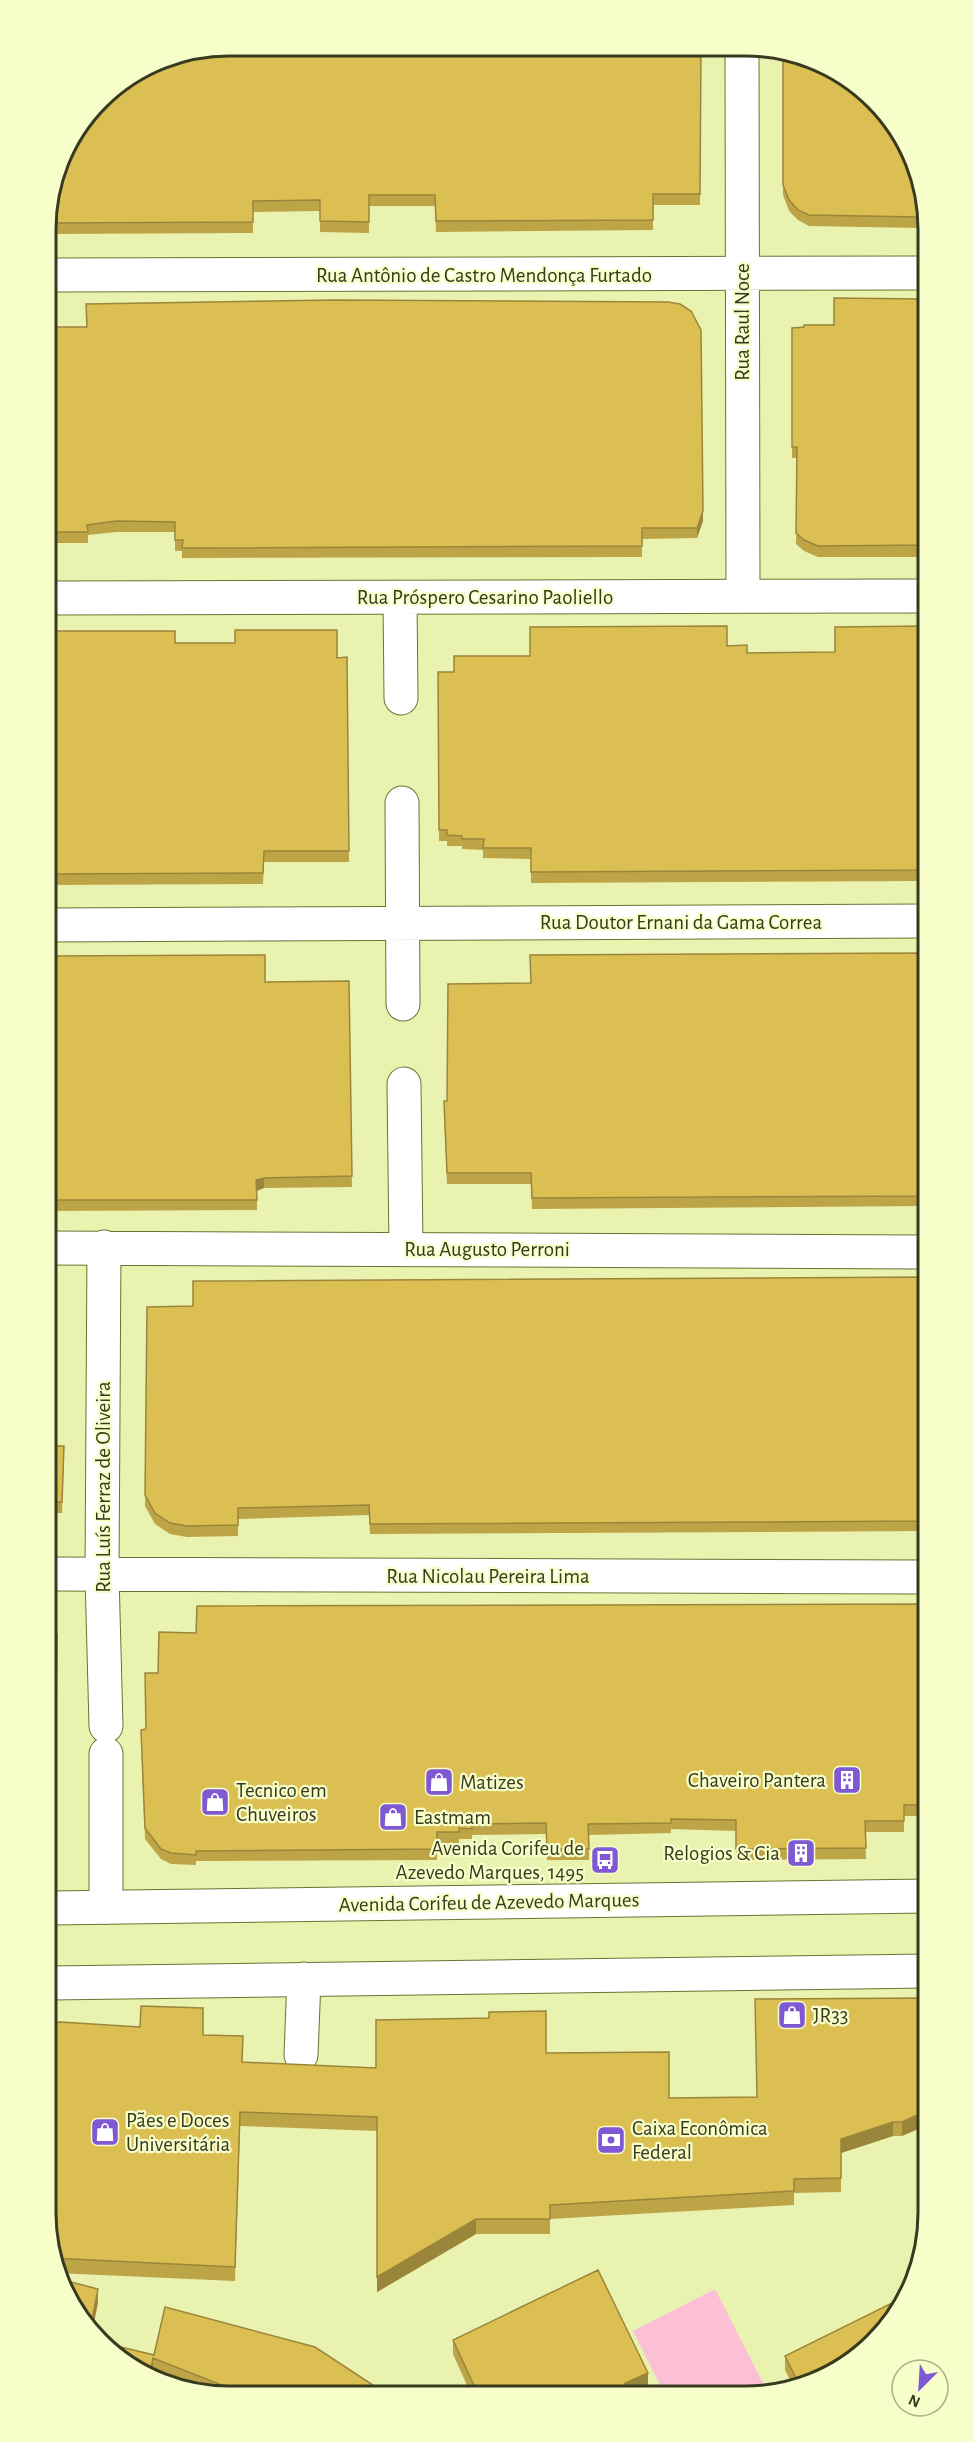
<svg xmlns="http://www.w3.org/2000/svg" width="974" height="2442" viewBox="0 0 974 2442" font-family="'Alegreya Sans',sans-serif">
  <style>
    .green { fill: #fbbfd6 }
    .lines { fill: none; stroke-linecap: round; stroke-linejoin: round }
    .minor-casing { stroke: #6c7234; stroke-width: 35 }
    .major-casing { stroke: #6c7234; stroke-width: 35 }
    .minor { stroke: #fff; stroke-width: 33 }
    .major { stroke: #fff; stroke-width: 33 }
    .wall { fill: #bda447 }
    .shaded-wall { fill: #9a863a }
    .building { fill: #dcbf53; stroke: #9a863a; stroke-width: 1.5 }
    .labels { text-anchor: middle; stroke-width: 4.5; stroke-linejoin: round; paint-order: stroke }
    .street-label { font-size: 21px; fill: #373a1f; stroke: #f7feca }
    .poi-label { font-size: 21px; fill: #373a1f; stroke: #f7feca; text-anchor: start }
    .rim { fill: none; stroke: #373a1f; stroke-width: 3 }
  </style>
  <rect width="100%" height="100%" fill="#eaf2b0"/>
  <!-- green -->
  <path class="green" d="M715,2289L767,2391H663L633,2331Z"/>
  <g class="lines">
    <!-- minor casing -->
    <g class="minor-casing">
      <path id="minor" d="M742,48L743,595
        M46,275L923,273
        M46,598L924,596
        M400,598L401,698
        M402,803L403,1004
        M47,925L925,921
        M404,1084L406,1248
        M104,1247L102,1575L106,1726
        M48,1248L926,1252
        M49,1574L927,1577
        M106,1754V1907
        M301,2055L304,1979"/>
    </g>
    <!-- major casing -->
    <g class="major-casing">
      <path id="major" d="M50,1908L928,1896
        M50,1983L928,1971"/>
    </g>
    <!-- minor -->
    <use href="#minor" class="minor"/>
    <!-- major -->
    <use href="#major" class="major"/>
  </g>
  <!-- wall -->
  <path class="wall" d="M701,48L700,205H653V230L436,232L435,206H369V233L320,232V211L253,212V233L45,234V216Z
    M783,49L923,181V206H919V228L809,226L798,220L789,211L783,195Z
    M923,299L924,557H818L804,551L796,544L797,458H792V328L834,325Z
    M46,327L703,521L697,538L642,539V557L182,558V551H175V532H116L88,535V543H46Z
    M924,626L925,881L531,883V859L483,858V850L462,849V846H447V841H439L438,672H454L530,656L727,646L747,653L835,652Z
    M47,631L337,658L347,657L349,862H264L263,884L47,885Z
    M925,953L926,1206L532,1209L531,1184H447L444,1112L447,1101Z
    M47,956L265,982L349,981L352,1187L264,1188L257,1191V1210L48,1211Z
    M926,1277L927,1531L370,1534L369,1515L238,1519V1536L187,1537L170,1534L155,1524L145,1506L147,1307L193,1306Z
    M48,1307L52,1446H64L62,1513H49Z
    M927,1604V1816H904V1832H865L866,1859L736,1860V1831L671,1829V1833L589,1835V1860H547L546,1834L472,1835V1839H459V1843H437V1860L196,1861V1865L171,1864L161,1859L145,1839L141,1741L146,1729L158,1673L196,1633Z
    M49,1633L57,1634L56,1740H53L54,1835H50Z
    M928,1998L902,2136H893L841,2153V2192L794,2193V2205L550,2219V2234H476L377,2292V2131L240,2126L235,2281L56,2273L51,2261L50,2023L203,2035L242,2062L376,2068L546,2053L669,2098L757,2097Z
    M921,2260L915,2284L914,2285L911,2279V2264Z
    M453,2340L648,2387L638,2392H470L453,2354Z
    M107,2351L154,2355L385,2393H206L153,2372Z
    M785,2356L838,2372L795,2390L785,2370Z"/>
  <!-- shaded-wall -->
  <path class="shaded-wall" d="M703,511V521L697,538V528Z
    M264,1178V1188L256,1191V1180Z
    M928,2110V2125L902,2136V2122Z
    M893,2122V2136L841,2153V2139Z
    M476,2219V2234L377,2292V2277Z
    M98,2289V2303L92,2333L90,2330Z
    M153,2358V2374L150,2373Z
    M648,2373V2387L638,2392H619L625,2383Z"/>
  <!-- building -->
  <path class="building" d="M228,45L701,48L700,194H653V220L436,221L435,195H369V222L320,221V200L253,201V222L45,223V216L64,147L107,91L158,59Z
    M783,49L827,64L875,98L923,181V196H919V217L809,215L798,210L789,200L783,185Z
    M834,298L923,299L924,545L818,546L804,540L796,533L797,447H792V328L804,327V325H834Z
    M334,300L668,302L680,304L691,311L701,330L703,511L697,528H642V546L182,548L183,540H175V522L116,521L87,525L88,532H46V327H87L86,304Z
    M727,626V646L747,645V653L835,652V627L924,626L925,870L531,872V848H483L484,839H462V836L447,835V830H439L438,672H454V656H530V627Z
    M235,630H337V658L347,657L349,851H264L263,873L47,874V631H175V643H235Z
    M925,953L926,1196L532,1198L531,1173H447L444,1101H447L448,984L531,983L530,955Z
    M265,955V982L349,981L352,1176L264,1178L256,1180L257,1200H48L47,956Z
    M926,1277L927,1521L370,1524L369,1505L238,1508V1525L187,1526L170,1523L155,1513L145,1495L147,1307L193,1306V1281Z
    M48,1307H51L52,1446H64L62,1502H49Z
    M927,1604V1805H904V1821H865L866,1848L736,1849V1820L671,1819V1823L588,1824L589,1849H547L546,1823L472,1824V1829L459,1828V1832H437V1849L196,1851V1855L171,1853L161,1849L145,1828L141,1730L146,1729L145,1673H158L159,1632L196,1633L197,1606Z
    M49,1633L57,1634L56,1728H53L54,1823H50Z
    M928,1998V2110L902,2122H893L841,2139V2178L794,2179V2191L550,2205V2219H476L377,2277V2117L240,2112L235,2267L51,2258L50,2023L60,2022L140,2027L141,2006L203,2008V2035L243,2036L242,2062L376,2068V2020L489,2018V2012L546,2011V2053L669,2052V2098L757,2097L755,1999Z
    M921,2260L917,2276L911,2264Z
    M598,2270L648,2373L625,2383L619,2392H477L453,2340Z
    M59,2279L98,2289L90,2330L70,2306Z
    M908,2295L884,2334L838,2372L801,2388L785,2356Z
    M165,2307L315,2347L385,2393H242L153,2358L150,2373L107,2351L100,2342L154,2355Z"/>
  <!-- icons -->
  <defs>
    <g id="building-square" transform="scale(1.5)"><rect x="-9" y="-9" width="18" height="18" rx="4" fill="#7e59d3" stroke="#f7feca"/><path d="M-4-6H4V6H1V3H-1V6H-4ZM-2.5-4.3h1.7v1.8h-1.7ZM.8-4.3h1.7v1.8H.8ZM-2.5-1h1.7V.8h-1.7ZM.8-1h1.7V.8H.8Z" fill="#fff"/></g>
    <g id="shop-square" transform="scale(1.5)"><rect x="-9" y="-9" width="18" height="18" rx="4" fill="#7e59d3" stroke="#f7feca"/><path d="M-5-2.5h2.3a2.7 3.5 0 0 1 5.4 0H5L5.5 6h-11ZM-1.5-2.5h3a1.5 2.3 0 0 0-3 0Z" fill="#fff"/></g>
    <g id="bus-square" transform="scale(1.5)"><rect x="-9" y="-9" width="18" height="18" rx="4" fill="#7e59d3" stroke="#f7feca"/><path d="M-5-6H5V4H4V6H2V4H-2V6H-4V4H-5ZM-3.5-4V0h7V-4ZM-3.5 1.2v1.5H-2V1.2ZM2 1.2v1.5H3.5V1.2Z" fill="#fff"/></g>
    <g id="bank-square" transform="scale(1.5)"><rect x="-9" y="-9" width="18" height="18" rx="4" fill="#7e59d3" stroke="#f7feca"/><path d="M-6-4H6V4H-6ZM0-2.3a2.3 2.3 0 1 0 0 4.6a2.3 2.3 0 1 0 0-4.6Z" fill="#fff"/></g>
  </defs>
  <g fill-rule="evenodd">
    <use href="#building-square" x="847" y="1780"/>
    <use href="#shop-square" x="439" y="1782"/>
    <use href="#shop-square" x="215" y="1802"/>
    <use href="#shop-square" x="393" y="1817"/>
    <use href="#building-square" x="801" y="1853"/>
    <use href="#bus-square" x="605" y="1860"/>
    <use href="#shop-square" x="792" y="2015"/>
    <use href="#shop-square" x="105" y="2132"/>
    <use href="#bank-square" x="611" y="2140"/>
  </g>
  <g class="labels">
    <!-- street labels -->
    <g class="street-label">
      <text x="484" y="282">Rua Antônio de Castro Mendonça Furtado</text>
      <text transform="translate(742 322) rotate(-90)" y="7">Rua Raul Noce</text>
      <text x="485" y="604">Rua Próspero Cesarino Paoliello</text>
      <text x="681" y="929">Rua Doutor Ernani da Gama Correa</text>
      <text x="487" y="1256">Rua Augusto Perroni</text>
      <text transform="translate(103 1487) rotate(-90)" y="7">Rua Luís Ferraz de Oliveira</text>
      <text x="488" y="1583">Rua Nicolau Pereira Lima</text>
      <text transform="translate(489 1902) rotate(-1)" y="7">Avenida Corifeu de Azevedo Marques</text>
    </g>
    <!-- poi labels -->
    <g class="poi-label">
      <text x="826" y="1787" text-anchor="end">Chaveiro Pantera</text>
      <text x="460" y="1789">Matizes</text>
      <text x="236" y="1797">Tecnico em<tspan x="236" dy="24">Chuveiros</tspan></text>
      <text x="414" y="1824">Eastmam</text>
      <text x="584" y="1855" text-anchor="end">Avenida Corifeu de<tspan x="584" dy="24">Azevedo Marques, 1495</tspan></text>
      <text x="780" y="1860" text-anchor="end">Relogios &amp; Cia</text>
      <text x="813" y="2022">JR33</text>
      <text x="126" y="2127">Pães e Doces<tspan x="126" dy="24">Universitária</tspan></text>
      <text x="632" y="2135">Caixa Econômica<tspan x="632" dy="24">Federal</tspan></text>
    </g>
  </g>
  <!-- crop -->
  <path d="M0 0H974V2442H0ZM229 56H745A173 173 0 0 1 918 229V2213A173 173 0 0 1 745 2386H229A173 173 0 0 1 56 2213V229A173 173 0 0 1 229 56Z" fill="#f7feca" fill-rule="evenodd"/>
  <path class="rim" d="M229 56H745A173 173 0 0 1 918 229V2213A173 173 0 0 1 745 2386H229A173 173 0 0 1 56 2213V229A173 173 0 0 1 229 56Z"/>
  <!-- north arrow -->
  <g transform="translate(920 2388) rotate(204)"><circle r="28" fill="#f7feca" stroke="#aab086" stroke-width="1.5"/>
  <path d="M0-4.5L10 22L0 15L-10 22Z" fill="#7e59d3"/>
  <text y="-9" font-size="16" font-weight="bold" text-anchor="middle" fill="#373a1f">N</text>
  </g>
</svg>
